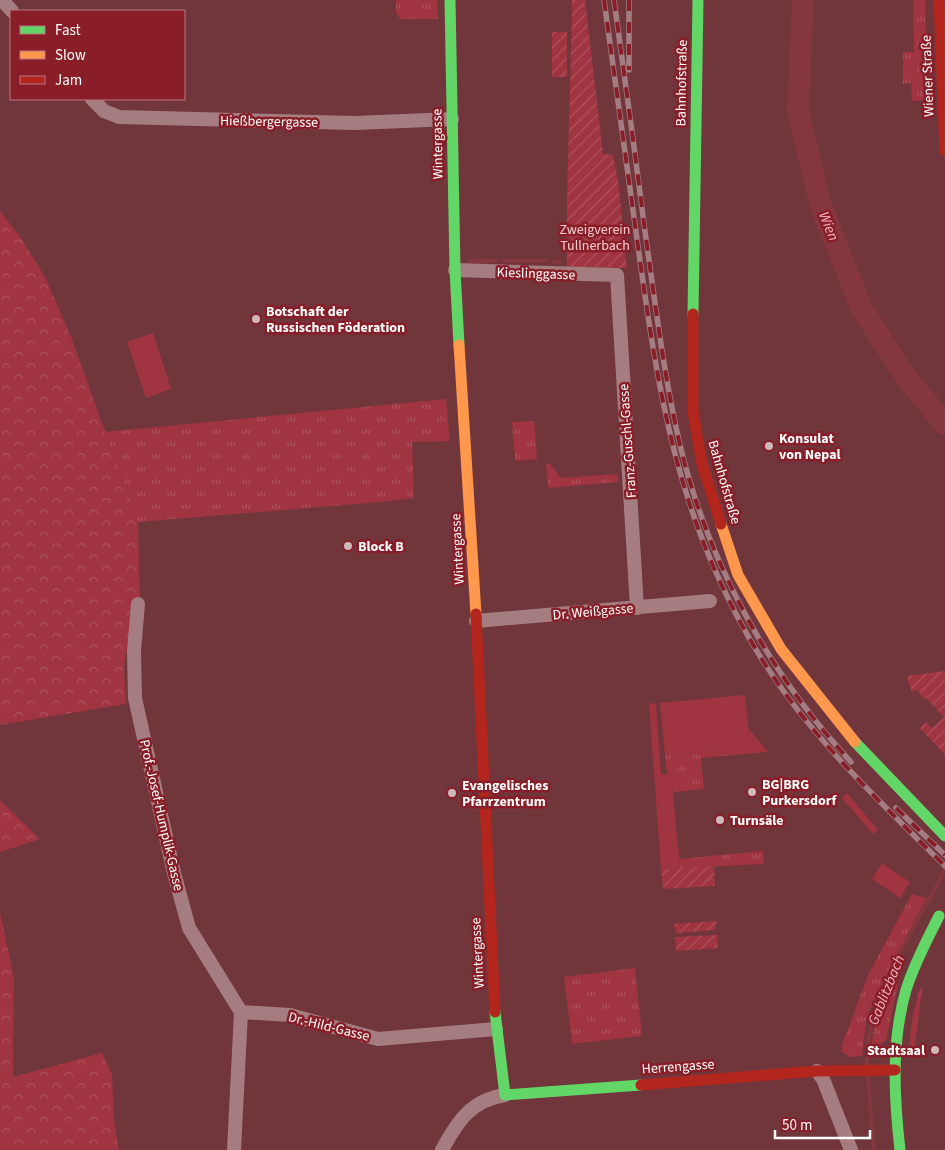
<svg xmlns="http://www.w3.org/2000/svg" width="945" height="1150" viewBox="0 0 945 1150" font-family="'Source Sans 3',sans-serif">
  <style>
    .grass { fill: url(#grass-tufts) }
    .forest { fill: url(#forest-crowns) }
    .park { fill: #a03441 }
    .garden { fill: url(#garden-furrows) }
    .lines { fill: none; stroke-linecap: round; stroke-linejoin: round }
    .stream { stroke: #84373e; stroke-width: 4 }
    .river { stroke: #84373e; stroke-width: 22 }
    .street { stroke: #a57d81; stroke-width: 14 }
    .fast { stroke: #63d668; stroke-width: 11 }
    .slow { stroke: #ff974d; stroke-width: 11 }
    .jam { stroke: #b3261e; stroke-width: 11 }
    .rail-casing { stroke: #a47d82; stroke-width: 5.5 }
    .rail { stroke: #891e28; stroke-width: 4; stroke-dasharray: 11; stroke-linecap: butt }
    .poi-dot { fill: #cdb9bb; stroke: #891e28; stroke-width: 2 }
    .labels { text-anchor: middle; stroke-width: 5; stroke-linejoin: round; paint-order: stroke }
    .street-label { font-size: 14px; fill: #fff; stroke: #891e28 }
    .park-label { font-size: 14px; fill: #f8cdd2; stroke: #891e28 }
    .poi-label { font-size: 14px; font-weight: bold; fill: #fff; stroke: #891e28; text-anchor: start }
    .water-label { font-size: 15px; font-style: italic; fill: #f3b3bb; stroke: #891e28 }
  </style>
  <defs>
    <pattern id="grass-tufts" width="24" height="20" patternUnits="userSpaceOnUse" patternTransform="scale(1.25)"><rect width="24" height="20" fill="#a03441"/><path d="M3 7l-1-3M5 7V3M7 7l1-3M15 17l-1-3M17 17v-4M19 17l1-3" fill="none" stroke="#ae525e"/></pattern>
    <pattern id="forest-crowns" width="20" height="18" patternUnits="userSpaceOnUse" patternTransform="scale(1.25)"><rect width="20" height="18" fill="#a03441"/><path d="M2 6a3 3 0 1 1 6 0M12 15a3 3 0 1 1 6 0" fill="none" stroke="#ae525e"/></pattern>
    <pattern id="garden-furrows" width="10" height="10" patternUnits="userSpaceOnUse" patternTransform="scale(1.25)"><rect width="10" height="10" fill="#a03441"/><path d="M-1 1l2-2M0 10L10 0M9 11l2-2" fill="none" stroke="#ae525e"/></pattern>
  </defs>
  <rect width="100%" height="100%" fill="#70363c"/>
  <!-- grass -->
  <path class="grass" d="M396,0H437L438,19H400L396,12Z
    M913,0H925L927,100L912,101L911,83L903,84V52H914Z
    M446,399L450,441L412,442L414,498L381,502L138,522L105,432Z
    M534,421L537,459L515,461L512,422Z
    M546,464H550L561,478L618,474V482L548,488Z
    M748,728L768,752L701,758L704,789L673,792L671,775H667L665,755L750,747Z
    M763,851L764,864L680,868L679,859Z
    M912,894L926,898L870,1009L866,1022L862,1056L850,1057L842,1052V1045L868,975Z
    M635,968L642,1036L572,1044L564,977Z
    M893,982L898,984L886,1041L883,1042L870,1055L874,1027Z
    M920,988H922L915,1046H909L912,1020Z"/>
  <!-- forest -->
  <path class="forest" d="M0,211L21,238L45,277L71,337L138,522L140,608L135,599L124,666L126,704L0,725Z
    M0,800L40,839L0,852Z
    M0,912L14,979L13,1077L102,1053L112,1075L114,1121L119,1150H0Z"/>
  <!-- park -->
  <path class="park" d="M153,333L171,389L146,398L127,342Z
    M745,695L750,747L665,755L660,703Z
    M656,703L661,775L671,774L680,868L661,869L649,704Z
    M847,793L878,830L873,834L842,798Z
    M882,863L910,882L900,898L872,879Z"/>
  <!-- garden -->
  <path class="garden" d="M572,0H585L603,154L613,155L618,180L627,268L567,267C566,178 571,89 572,0Z
    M552,32H567V77H552Z
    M945,671V755L920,728L926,722L932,728L944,717L926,698L924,699L917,690L912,692L907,676Z
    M714,866L715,886L663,889L661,869Z
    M717,921L715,930L676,933L674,924Z
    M717,935L718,948L676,951L675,937Z"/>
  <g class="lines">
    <!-- stream -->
    <path class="stream" d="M470,261H497
      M504,261H546
      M554,262H559
      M867,1066C865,996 914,930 945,870
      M868,1078L874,1150"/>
    <!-- river -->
    <path class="river" d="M803,0L798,111L821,206L862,309L909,381L945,424"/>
    <!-- street -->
    <path class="street" d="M2,0L12,11
      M92,99L104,111L119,117L355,123L452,119
      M455,270L617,275L637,608
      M138,604L134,651L135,698L174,873L189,928L241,1012
      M476,621L710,601
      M241,1012L290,1015L378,1039L496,1029
      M817,1071L823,1079L851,1150
      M234,1150L241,1012
      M442,1150C457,1122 471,1100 505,1095"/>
    <!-- fast -->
    <path class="fast" d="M450,0L455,270L459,345
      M693,314L698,0
      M855,742L945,836
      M495,1012L505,1095L641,1085
      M900,1150C894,1097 891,1042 906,990C914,964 927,940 939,916"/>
    <!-- slow -->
    <path class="slow" d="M459,345L476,614
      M721,524L738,575L781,649L855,742"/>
    <!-- jam -->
    <path class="jam" d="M939,0L945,151
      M693,314V412L702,464L721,524
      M476,614L495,1012
      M641,1085L817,1071L895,1070"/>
    <!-- rail casing -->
    <g class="rail-casing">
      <path id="rail" d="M604,0C615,80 626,159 637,239C658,391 676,518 758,653C808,735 877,799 945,866
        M614,0C625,80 636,159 646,239C656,308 664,377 680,445C708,562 769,674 851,762
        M629,0V70
        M896,808L945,855"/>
    </g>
    <!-- rail -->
    <use href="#rail" class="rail"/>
  </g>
  <!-- markers -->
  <g class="poi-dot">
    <circle cx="256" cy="319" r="5"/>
    <circle cx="769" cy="446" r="5"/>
    <circle cx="348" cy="546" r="5"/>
    <circle cx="752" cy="792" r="5"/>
    <circle cx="452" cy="793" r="5"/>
    <circle cx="720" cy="820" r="5"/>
    <circle cx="935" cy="1050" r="5"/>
  </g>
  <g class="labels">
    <!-- street labels -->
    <g class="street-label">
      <text transform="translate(927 76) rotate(-92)" y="5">Wiener Straße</text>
      <text transform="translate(681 83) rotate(-89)" y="5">Bahnhofstraße</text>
      <text transform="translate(269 121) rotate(1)" y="5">Hießbergergasse</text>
      <text transform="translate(437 144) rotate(-91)" y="5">Wintergasse</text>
      <text transform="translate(536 273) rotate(2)" y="5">Kieslinggasse</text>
      <text transform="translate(627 441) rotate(-94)" y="5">Franz-Guschl-Gasse</text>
      <text transform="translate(725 482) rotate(74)" y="5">Bahnhofstraße</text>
      <text transform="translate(457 549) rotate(-93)" y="5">Wintergasse</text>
      <text transform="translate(593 611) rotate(-5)" y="5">Dr. Weißgasse</text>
      <text transform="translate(162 815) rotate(77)" y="5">Prof.-Josef-Humplik-Gasse</text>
      <text transform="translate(477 953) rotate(-93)" y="5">Wintergasse</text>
      <text transform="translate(329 1026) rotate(14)" y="5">Dr.-Hild-Gasse</text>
      <text transform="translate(678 1066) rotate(-4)" y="5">Herrengasse</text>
    </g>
    <!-- park labels -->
    <g class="park-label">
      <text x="595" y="234">Zweigverein<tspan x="595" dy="16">Tullnerbach</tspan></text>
    </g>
    <!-- poi labels -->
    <g class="poi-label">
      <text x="266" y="316">Botschaft der<tspan x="266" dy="16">Russischen Föderation</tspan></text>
      <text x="779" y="443">Konsulat<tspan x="779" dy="16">von Nepal</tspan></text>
      <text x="358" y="551">Block B</text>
      <text x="762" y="789">BG|BRG<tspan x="762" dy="16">Purkersdorf</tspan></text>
      <text x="462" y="790">Evangelisches<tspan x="462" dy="16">Pfarrzentrum</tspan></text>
      <text x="730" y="825">Turnsäle</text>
      <text x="925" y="1055" text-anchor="end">Stadtsaal</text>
    </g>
    <!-- water labels -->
    <g class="water-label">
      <text transform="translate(829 226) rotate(68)" y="5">Wien</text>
      <text transform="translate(886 990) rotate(-68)" y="5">Gablitzbach</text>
    </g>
  </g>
  <!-- legend -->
  <rect x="10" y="10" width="175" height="90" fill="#891e28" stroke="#b8787e"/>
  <rect x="20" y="26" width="25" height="8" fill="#63d668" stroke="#b8787e"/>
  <text x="55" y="35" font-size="15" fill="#ffffff">Fast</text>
  <rect x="20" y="51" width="25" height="8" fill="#ff974d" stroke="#b8787e"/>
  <text x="55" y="60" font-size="15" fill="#ffffff">Slow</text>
  <rect x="20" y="76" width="25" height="8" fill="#b3261e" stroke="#b8787e"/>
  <text x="55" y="85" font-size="15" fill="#ffffff">Jam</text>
  <!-- scale -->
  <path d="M775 1130v8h95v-8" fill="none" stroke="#ffffff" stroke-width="2.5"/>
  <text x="782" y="1130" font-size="15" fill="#ffffff" stroke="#891e28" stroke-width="4" paint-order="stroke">50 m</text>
</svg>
